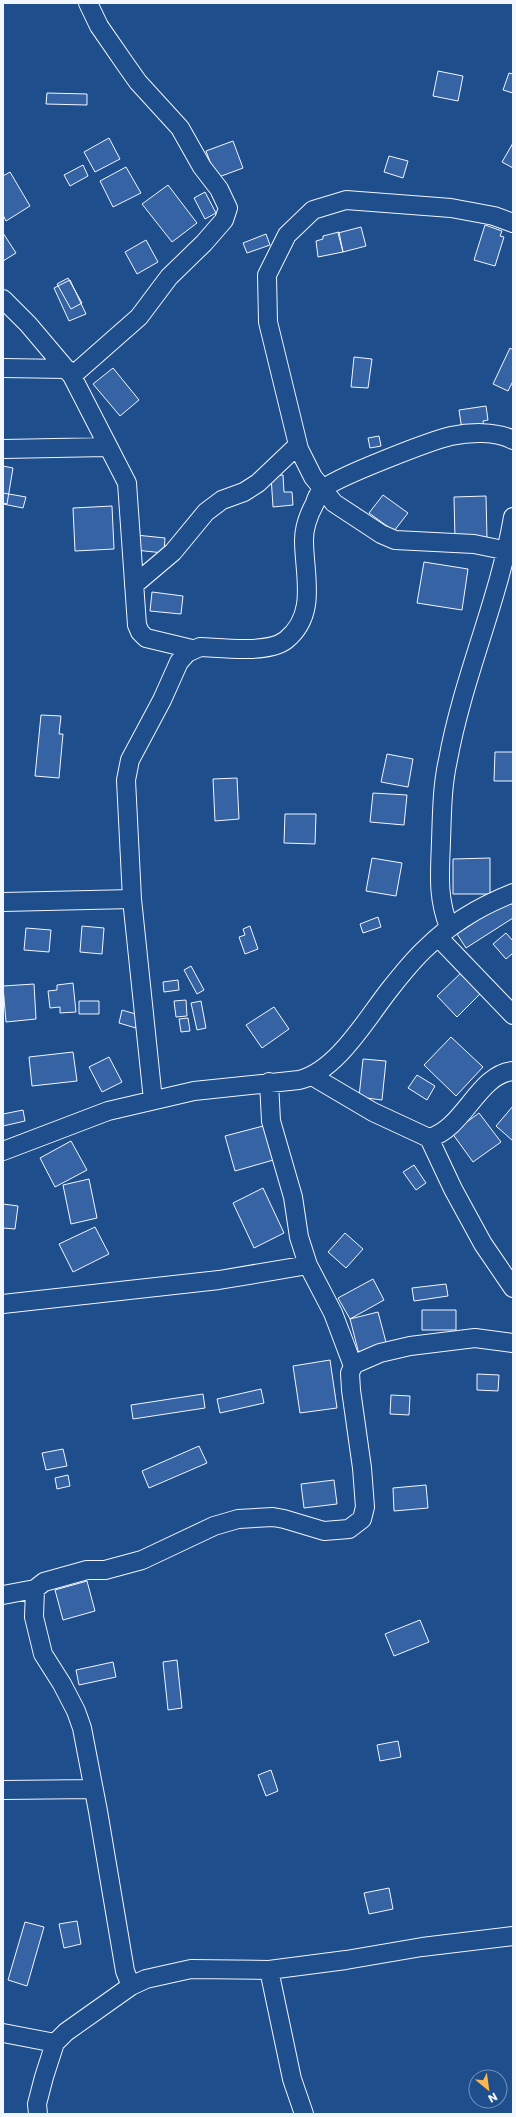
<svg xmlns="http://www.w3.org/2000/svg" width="516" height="2117" viewBox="0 0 516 2117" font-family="Poppins,sans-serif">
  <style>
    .building { fill: #3563a3; stroke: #f2f6ff }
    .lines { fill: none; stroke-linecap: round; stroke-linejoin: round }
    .minor-casing { stroke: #f2f6ff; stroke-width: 20 }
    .minor { stroke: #1f4e8c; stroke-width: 18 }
  </style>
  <rect width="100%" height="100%" fill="#1f4e8c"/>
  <!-- building -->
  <path class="building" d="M438,71L463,76L458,101L433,96Z
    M509,73L513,74V93L503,90Z
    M47,93L87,94V105L46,104Z
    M109,138L120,159L95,172L84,152Z
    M233,141L243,168L216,178L206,151Z
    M513,143V168L502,162Z
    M389,156L408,161L403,178L384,172Z
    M83,165L88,176L70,186L64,175Z
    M126,167L141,193L113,207L100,181Z
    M10,172L30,206L6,221L3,215V176Z
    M168,185L197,223L172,242L142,204Z
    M205,192L216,213L205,219L194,198Z
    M485,225L502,231L500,236L504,237L495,266L474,260Z
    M361,227L366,246L343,252L338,233Z
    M339,232L343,252L318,257L316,241L323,239V236Z
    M3,233L16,253L3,261Z
    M266,234L270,245L247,253L243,243Z
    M146,240L158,262L137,274L125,252Z
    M68,278L82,303L71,309L57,284Z
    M70,280L86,314L69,321L54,288Z
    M510,348L513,350V381L508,391L493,384Z
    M354,357L372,359L368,388L351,387Z
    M113,368L139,400L120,416L93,384Z
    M486,406L488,420L483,421L484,427L462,430L459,410Z
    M379,436L381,446L370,448L368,438Z
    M3,466L13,468L7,504L3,503Z
    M283,475L284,492H292L293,505L273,507L271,476Z
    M3,493L26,497L23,508L3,504Z
    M383,495L408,513L394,531L369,513Z
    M486,496L487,538L455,539L454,497Z
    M112,506L114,549L75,551L73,508Z
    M136,535L165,538L164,553L135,550Z
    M424,562L468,569L462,610L417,603Z
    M152,592L183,596L181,614L150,611Z
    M41,715L61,716L59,734H63L59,778L35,776Z
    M495,752H513V781H494Z
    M387,754L413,759L408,787L381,782Z
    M237,778L239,819L215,821L213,779Z
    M373,793L407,795L404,825L370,822Z
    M285,814H316L315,844L284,843Z
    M372,858L402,863L396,896L366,891Z
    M490,858V894H453V859Z
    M509,900L513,906V918L466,948L457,934Z
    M378,917L381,927L363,933L360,924Z
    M82,926L104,928L102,954L80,952Z
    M250,926L258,949L245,954L239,937L245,935L243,929Z
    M26,928L51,930L49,952L24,950Z
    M506,933L513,941V953L506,959L493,944Z
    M191,966L204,990L197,994L184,970Z
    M463,971L483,991L457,1017L437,996Z
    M178,980L179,990L164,992L163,982Z
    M73,983L76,1012L60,1013V1007L50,1008L48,991L57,990V985Z
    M34,984L36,1019L6,1022L3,986Z
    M186,1000L187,1016L176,1017L174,1001Z
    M79,1001H99V1014H79Z
    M201,1001L206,1028L197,1030L191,1003Z
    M274,1007L289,1029L262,1048L246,1025Z
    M122,1010L139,1015L136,1028L119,1023Z
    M188,1018L190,1031L181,1032L179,1019Z
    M451,1037L483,1067L456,1096L424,1065Z
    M73,1052L77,1081L32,1086L29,1057Z
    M109,1057L122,1082L102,1092L89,1067Z
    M363,1059L386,1061L382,1100L359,1097Z
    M417,1075L435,1086L427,1100L408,1088Z
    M513,1106V1141L496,1126Z
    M23,1110L25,1121L3,1126V1114Z
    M479,1113L501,1142L473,1162L452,1133Z
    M267,1125L277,1159L235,1171L225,1136Z
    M71,1141L87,1170L55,1187L40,1158Z
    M414,1165L426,1183L416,1190L403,1172Z
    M89,1179L97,1218L71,1224L63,1185Z
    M263,1188L284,1233L254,1248L233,1203Z
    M3,1204L18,1206L15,1229L3,1228Z
    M95,1227L109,1254L73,1272L59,1244Z
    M345,1233L363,1249L346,1268L328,1252Z
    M373,1279L384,1300L350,1319L338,1298Z
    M446,1284L448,1296L414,1301L412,1288Z
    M422,1310H456V1330H422Z
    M378,1312L387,1346L359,1354L350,1319Z
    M330,1360L337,1408L300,1413L293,1366Z
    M477,1374L499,1375L498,1391L477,1390Z
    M261,1389L264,1403L220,1413L217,1399Z
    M203,1394L205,1408L133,1419L131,1405Z
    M391,1395L410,1396L409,1415L390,1414Z
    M199,1446L207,1463L149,1488L142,1471Z
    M63,1449L67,1466L46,1470L42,1453Z
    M68,1475L70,1486L57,1489L55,1478Z
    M334,1480L337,1504L304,1508L301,1484Z
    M426,1485L428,1508L394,1511L393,1488Z
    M87,1581L95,1611L63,1620L55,1590Z
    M420,1620L429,1642L394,1656L385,1634Z
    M177,1660L182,1708L168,1710L163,1662Z
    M113,1662L116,1677L79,1685L76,1670Z
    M398,1741L401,1757L380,1761L377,1745Z
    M271,1770L278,1791L266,1796L258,1775Z
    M389,1888L393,1909L369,1914L364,1893Z
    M77,1921L81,1944L64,1948L59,1924Z
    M25,1922L44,1927L27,1986L8,1980Z"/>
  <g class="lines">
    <!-- minor casing -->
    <g class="minor-casing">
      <path id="minor" d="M513,223L494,216L451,208L346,200L313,210L287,235L267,275L268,322L299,449L313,477L334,503L381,534L395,540L474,544L513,552
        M3,299L28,324L72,376L127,483L137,625L140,632L146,638L192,649
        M3,368L67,369
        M72,376L139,317L169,277L204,243L224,220L228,208L219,189L202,167L180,128L138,82L126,65L99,26L88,3
        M3,449L107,447
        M134,585L173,552L206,512L222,500L244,492L258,483L298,445
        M3,902L132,899
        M449,927C437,897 440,873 441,841C442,814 442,786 448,760C463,677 499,600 513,517
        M438,937L513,1015
        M312,1076L373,1112L429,1138C464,1129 478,1074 513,1071
        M269,1082L271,1121L293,1197L299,1237L308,1265L333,1313L353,1366
        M153,1100L132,899L126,780L130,760L162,700L179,662L187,653L200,647C224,648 268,654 286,640C318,614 304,575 304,540C304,528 309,514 315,503C316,499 319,493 322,490C333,478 433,440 451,436C470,432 496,431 513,440
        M429,1138L453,1189L483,1244L513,1288
        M3,1151L108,1111L194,1091L299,1080C337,1071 367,1018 390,989C401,975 413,960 426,948C452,922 480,906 513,893
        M3,1304L219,1280L308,1265
        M35,1589L34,1617L43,1654L62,1684L76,1711L82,1728L98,1811L125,1971L131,1986
        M3,1595L35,1589L44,1582L87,1570H105L142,1560L214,1526L238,1519L273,1517L284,1519L324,1531L349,1529L362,1519L365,1507L362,1468L351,1390L350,1373L353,1366L357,1363L380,1353L410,1346L475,1338L513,1343
        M3,1790L93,1789
        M269,1970L292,2079L304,2114
        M3,2033L55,2043
        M38,2114L37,2104L44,2077L55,2043L66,2032L131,1986L146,1979L191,1969L269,1970L346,1960L422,1947L513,1936"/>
    </g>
    <!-- minor -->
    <use href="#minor" class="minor"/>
  </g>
  <!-- border -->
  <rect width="516" height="2117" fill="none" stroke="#f2f6ff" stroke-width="8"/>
  <!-- north arrow -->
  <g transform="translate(488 2089) rotate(151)"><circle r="19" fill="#1f4e8c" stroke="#7391ba"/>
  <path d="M0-3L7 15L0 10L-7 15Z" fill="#ffb74d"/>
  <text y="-6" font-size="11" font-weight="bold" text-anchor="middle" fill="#f2f6ff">N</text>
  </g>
</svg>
